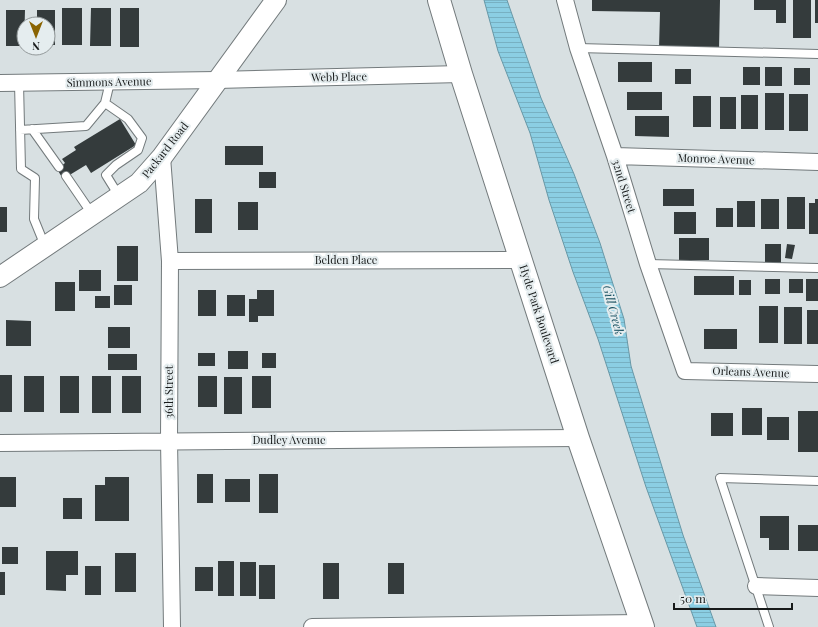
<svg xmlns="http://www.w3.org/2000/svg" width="818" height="627" viewBox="0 0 818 627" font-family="'Playfair Display',serif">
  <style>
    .water { fill: url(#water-rules); stroke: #6898a7 }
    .building { fill: #343b3c }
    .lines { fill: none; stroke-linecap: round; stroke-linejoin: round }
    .service-casing { stroke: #737a7c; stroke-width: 10 }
    .minor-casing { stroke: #737a7c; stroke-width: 18 }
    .tertiary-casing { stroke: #737a7c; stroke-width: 22 }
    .secondary-casing { stroke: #737a7c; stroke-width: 24 }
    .service { stroke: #fff; stroke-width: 8 }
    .minor { stroke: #fff; stroke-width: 16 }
    .tertiary { stroke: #fff; stroke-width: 20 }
    .secondary { stroke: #fff; stroke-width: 22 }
    .labels { text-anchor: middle; stroke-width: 4; stroke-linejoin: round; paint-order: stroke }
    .street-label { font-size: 11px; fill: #171a1a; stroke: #e5edef }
    .water-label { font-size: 12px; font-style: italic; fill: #195161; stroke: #e5edef }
  </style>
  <defs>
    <pattern id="water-rules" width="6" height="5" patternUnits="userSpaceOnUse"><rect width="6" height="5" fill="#8bcee3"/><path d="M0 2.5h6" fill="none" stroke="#77b0c2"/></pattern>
  </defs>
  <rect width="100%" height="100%" fill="#d8e0e2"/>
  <!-- water -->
  <path class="water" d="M484,0H507L541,98L574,174L600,243L624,319L631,366L683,535L716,627H697L646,487L598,339L573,272L549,200L530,133L498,51Z"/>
  <!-- building -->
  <path class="building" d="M592,0H720L719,50L659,49L660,12L592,11Z
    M754,0H786V23H776V10H754Z
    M793,0H811V38H793Z
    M815,0H818V23H815Z
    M62,8H82V45H62Z
    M91,8H111V46H90Z
    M120,8H139V47H120Z
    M6,10H25L24,46H6Z
    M37,10H55V45H48V24H37Z
    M618,62H652V82H618Z
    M743,67H760V85H743Z
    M765,67H782V86H765Z
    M794,68H810V85H794Z
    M675,69H691V84H675Z
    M627,92H662V110H627Z
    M765,93H784V130H765Z
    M789,94H808V131H789Z
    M741,95H758V129H741Z
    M693,96H711V127H693Z
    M720,97H736V129H720Z
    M635,116H669V137L635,136Z
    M120,119L136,145L91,173L86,165L63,179L57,169L65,163L62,159L76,150L74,147Z
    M225,146H263V165H225Z
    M259,172H276V188H259Z
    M663,189H694V206H663Z
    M787,197H805V229H787Z
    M195,199H212V233H195Z
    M761,199H779V229H761Z
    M815,199H818V234H809V203H815Z
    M737,201H755V227H737Z
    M238,202H258V230H238Z
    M0,207H7V232H0Z
    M716,208H733V227H716Z
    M674,212H696V234H674Z
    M679,238H709V260H679Z
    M765,244H781V263H765Z
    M787,244L795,245L792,259L785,258Z
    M117,246H138V281H117Z
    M79,270H101V291H79Z
    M694,276H734V295H694Z
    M765,279H780V294H765Z
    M789,279H803V293H789Z
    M806,279H818V301H806Z
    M739,280H751V295H739Z
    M55,282H75V311H55Z
    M114,285H132V305H114Z
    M198,290H216V316H198Z
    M257,290H274V316H258V322H249V299H257Z
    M227,295H245V316H227Z
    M95,296H110V308H95Z
    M759,306H778V343H759Z
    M784,307H802V344H784Z
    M807,310H818V344H807Z
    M6,320L31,321V346H6Z
    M108,327H130V348H108Z
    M704,329H737V349H704Z
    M228,351H248V369H228Z
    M198,353H215V366H198Z
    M262,353H276V368H262Z
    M108,354H137V370H108Z
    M0,375H12V412H0Z
    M24,376H44V412H24Z
    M60,376H79V413H60Z
    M92,376H111V413H92Z
    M122,376H141V413H122Z
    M198,376H217V407H198Z
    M252,376H271V408H252Z
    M224,377H242V414H224Z
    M742,408H762V435H742Z
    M798,411H818V452H798Z
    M711,413H733V436H711Z
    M767,417H789V440H767Z
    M197,474H213V503H197Z
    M259,474H278V513H259Z
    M0,477H16V507H0Z
    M105,477H129V521H95V485H105Z
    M225,479H250V502H225Z
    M63,498H82V519H63Z
    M760,516H789V550H769V538H760Z
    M798,525H818V551H798Z
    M2,547H18V564H2Z
    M46,551H78V575H66V591L46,590Z
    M115,553H136V592H115Z
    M218,561H234V596H218Z
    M240,562H256V596H240Z
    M323,563H339V599H323Z
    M388,563H404V594H388Z
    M259,565H275V599H259Z
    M85,566H101V595H85Z
    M195,567H213V591H195Z
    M0,572H5V595H0Z"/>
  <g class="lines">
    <!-- service casing -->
    <g class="service-casing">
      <path id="service" d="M578,48L818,54
        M19,83L21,169L35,178L34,219L45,246
        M105,103L128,119L142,138L138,150L116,165L106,175L119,196
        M32,129L59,167
        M20,130L86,126L105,103L110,82
        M66,176L92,214
        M648,264L818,268
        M769,627L720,478L818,481"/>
    </g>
    <!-- minor casing -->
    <g class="minor-casing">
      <path id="minor" d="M565,0L578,48L615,156L648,264L685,371L818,374
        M0,83L217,80L461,74
        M615,156L818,162
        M162,157L170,261L169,440L172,627
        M170,261L522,260
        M0,443L578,438
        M756,586L818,588
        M312,627L642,623"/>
    </g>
    <!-- tertiary casing -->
    <g class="tertiary-casing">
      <path id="tertiary" d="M0,277L139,183L162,157L276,0"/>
    </g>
    <!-- secondary casing -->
    <g class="secondary-casing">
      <path id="secondary" d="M439,0L461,74L578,438L643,627"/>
    </g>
    <!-- service -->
    <use href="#service" class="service"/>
    <!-- minor -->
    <use href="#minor" class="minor"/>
    <!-- tertiary -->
    <use href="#tertiary" class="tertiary"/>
    <!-- secondary -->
    <use href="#secondary" class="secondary"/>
  </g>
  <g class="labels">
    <!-- street labels -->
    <g class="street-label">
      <text transform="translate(339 77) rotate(-1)" y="4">Webb Place</text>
      <text transform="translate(109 82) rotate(-1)" y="4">Simmons Avenue</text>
      <text transform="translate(165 150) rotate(-52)" y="4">Packard Road</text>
      <text transform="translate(716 159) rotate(2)" y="4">Monroe Avenue</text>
      <text transform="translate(624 186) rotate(73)" y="4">32nd Street</text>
      <text x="346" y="264">Belden Place</text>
      <text transform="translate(539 314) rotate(72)" y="4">Hyde Park Boulevard</text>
      <text transform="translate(751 372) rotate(2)" y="4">Orleans Avenue</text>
      <text transform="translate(169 392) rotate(-90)" y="4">36th Street</text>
      <text x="289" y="444">Dudley Avenue</text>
    </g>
    <!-- water labels -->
    <g class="water-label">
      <text transform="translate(613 310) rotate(75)" y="4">Gill Creek</text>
    </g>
  </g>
  <!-- north arrow -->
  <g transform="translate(36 36) rotate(180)"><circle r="19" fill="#e5edef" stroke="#93999a"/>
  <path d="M0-3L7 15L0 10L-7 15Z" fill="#8a6402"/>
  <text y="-6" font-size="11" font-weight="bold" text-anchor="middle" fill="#171a1a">N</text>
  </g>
  <!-- scale -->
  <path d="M674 603v6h118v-6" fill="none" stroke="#171a1a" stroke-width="2"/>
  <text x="680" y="603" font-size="12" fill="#171a1a" stroke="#e5edef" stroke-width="3" paint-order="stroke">50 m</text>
</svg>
